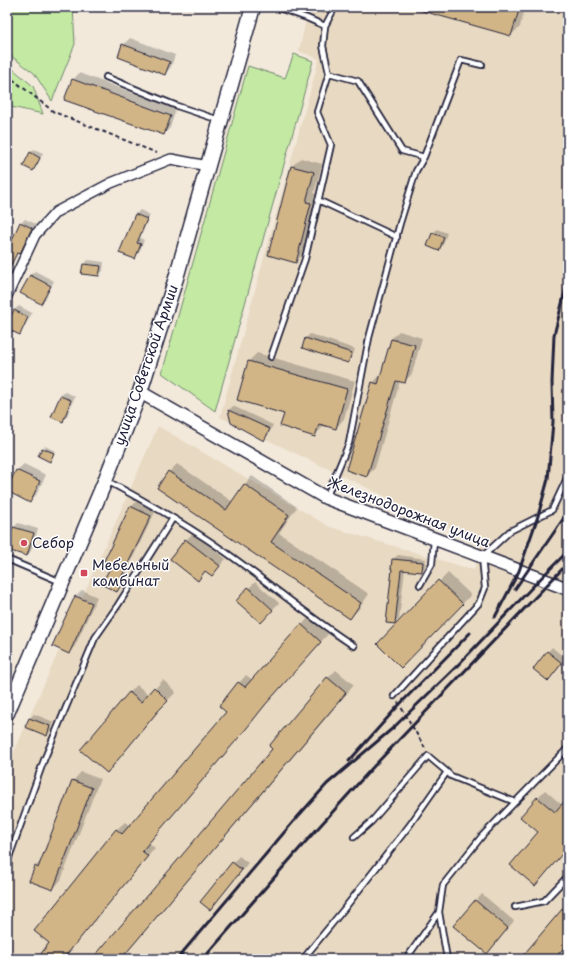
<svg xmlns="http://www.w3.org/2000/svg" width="575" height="966" viewBox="0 0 575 966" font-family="'Playpen Sans',sans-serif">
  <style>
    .built { fill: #e8d9c2 }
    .green { fill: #c3e9a3; stroke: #72866f }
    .shadow { fill: #0003 }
    .building { fill: #d2b587; stroke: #22223b }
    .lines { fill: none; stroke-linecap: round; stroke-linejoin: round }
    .lane-casing { stroke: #22223b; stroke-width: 8 }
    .street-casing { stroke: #22223b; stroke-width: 12 }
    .secondary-casing { stroke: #22223b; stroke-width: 15 }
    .primary-casing { stroke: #22223b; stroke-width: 17 }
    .path { stroke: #22223b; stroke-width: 2; stroke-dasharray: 4 3; stroke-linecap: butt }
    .lane { stroke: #fff; stroke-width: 4.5 }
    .street { stroke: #fff; stroke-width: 9 }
    .secondary { stroke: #fff; stroke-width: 12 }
    .primary { stroke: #fff; stroke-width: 14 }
    .rail { stroke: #22223b; stroke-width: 3 }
    .poi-dot { fill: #d1495b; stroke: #fff; stroke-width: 1.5 }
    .labels { text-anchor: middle; stroke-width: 3; stroke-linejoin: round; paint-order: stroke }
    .street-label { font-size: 14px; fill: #22223b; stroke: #fff }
    .poi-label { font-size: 14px; fill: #22223b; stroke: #fff; text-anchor: start }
  </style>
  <rect width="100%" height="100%" fill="#f2e9db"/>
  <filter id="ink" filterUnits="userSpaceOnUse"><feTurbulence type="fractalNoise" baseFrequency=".025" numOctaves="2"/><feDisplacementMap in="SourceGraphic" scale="8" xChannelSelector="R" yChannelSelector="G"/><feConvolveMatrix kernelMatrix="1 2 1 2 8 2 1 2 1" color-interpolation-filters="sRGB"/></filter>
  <g filter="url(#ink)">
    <!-- built -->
    <path class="built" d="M309,7H568V959H7V768L158,426L330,527L474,570L482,543L220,417L319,59L299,51Z"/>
    <!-- green -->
    <path class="green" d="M7,7H73L75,44L52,101L34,73L7,53Z
      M294,54L313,61L215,411L162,373L248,66L285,78Z
      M7,64L33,86L43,114L7,106Z"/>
    <!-- shadow -->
    <path class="shadow" d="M312,7H330L324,14L311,10Z
      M414,7H525L520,27L511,35Z
      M551,7H568V12Z
      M130,38L175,55L171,67L165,74L123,45Z
      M79,73L176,109L170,128L163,134L73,80Z
      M34,149L43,153L37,166L33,170L30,153Z
      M301,158L322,164L314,193L319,195L304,253L295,262L292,166Z
      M140,210L150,215L140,238L144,240L139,253L135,257L136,214Z
      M25,219L36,224L24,249L19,253L18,252L7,275V253L21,223Z
      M437,229L447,233L443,245L439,250L433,233Z
      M88,260L104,262L103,271L99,275L84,265Z
      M35,271L54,281L45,299L41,303L30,275Z
      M19,306L32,313L23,329L19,334L7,327V326L14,310Z
      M399,331L422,338L412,374L404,382L400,381L375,468L367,476L373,383L380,375H381L391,339Z
      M310,334L355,349L352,358L348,362L303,347L306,338Z
      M257,353L355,381L344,419L336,428L324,424L323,427L315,435L285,413L249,361Z
      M65,392L75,396L67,416L63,420L60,396Z
      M233,406L273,425L268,435L264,439L232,422L229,410Z
      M45,446L55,451L51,459L39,456Z
      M24,464L46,475L36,495L30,501L8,490L17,470Z
      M177,464L233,502L244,485L252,476L297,507L279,533L369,594L358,610L350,618L169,472Z
      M137,501L156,510L126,572L129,573L123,585L117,591L113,564L131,507Z
      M18,523L38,529L31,551L27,555L14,527Z
      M193,533L226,559L212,575L206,570L197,579L171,559L186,540Z
      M398,555L426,559L425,567L421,571L405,569L399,619L395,623L393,559Z
      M448,573L471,595L401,666L378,644Z
      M255,582L279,603L267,615L249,588Z
      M82,590L97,597L75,646L69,653L54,646L76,596Z
      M309,617L328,634L273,696L149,843L155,848L67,953L75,959H38L50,943L35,931L117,829L125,822L130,826L227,712L239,683L246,675L253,680Z
      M552,647L566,659L552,676L534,669Z
      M336,670L354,685L121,959H93L149,894L157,886L274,748L270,746L328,678Z
      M163,680L176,692L166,702L115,763L129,693L137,685L149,695Z
      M34,714L54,722L51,730L47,735L30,718Z
      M81,772L100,779L61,880L53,889L35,867L43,859L73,781Z
      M545,790L562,805L568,798V847L539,832L537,798Z
      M239,856L248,863L216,903L201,902L233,863Z
      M482,894L514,921L493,946L455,926Z
      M568,904V943L555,959H522Z"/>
    <!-- building -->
    <path class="building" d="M420,7H520L511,36L419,10Z
      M122,44L170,62L165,75L118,57Z
      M72,79L171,116L164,135L64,100Z
      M30,152L40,158L33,171L23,166Z
      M291,166L314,172L306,202L311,203L296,263L268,255Z
      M135,214L147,219L137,243L141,244L135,259L119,253Z
      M20,222L32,228L20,254L17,253L7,273V251Z
      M432,233L444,237L439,251L427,246Z
      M83,264L101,266L99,276L81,274Z
      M30,275L51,286L41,304L20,293Z
      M14,310L28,317L20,335L7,329V323Z
      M305,338L352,353L348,363L302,348Z
      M391,339L415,345L405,383L396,381L367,477L346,470L372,382L378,384Z
      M248,361L347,389L336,429L319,424L315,437L280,426L284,414L237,400Z
      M60,396L71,400L63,422L51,417Z
      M228,410L270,429L264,441L231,423Z
      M42,448L54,453L50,462L38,456Z
      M16,470L40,481L30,503L7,491V489Z
      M168,471L226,510L244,484L289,515L271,542L361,603L350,619L157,488Z
      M130,506L151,516L121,578L124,579L117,592L101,584L112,565L104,561Z
      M13,527L34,533L27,556L7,550V547Z
      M185,539L220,566L212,576L205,571L198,581L170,559Z
      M392,559L423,562L422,572L401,570L395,624L386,623L392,569H391Z
      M438,580L463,604L401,668L377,644Z
      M248,587L273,610L261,623L236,601Z
      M75,596L92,603L69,654L52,646Z
      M301,624L321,642L265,705L246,729L142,851L148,856L63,959H37L49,943L34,931L116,829L122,834L226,712L219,706L238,682L245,687Z
      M547,651L562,663L548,681L533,669Z
      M327,677L346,693L121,959H92L148,894H149L272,749L269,746Z
      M154,687L168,701L158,711L107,773L80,750L129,692L141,702Z
      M29,718L50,726L47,736L25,727Z
      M72,780L92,788L53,890L29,881L35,866L38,868Z
      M537,797L555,812L568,797V847L535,886L510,865L538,832L520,817Z
      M232,862L242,870L210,910L200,902Z
      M475,900L508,928L487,954L453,926Z
      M563,908L568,913V943L554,959H520Z"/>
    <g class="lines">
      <!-- lane casing -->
      <g class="lane-casing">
        <path id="lane" d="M276,7L307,18L325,26L335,7
          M329,73L358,81L402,151L424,157L461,60L482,65
          M106,77L177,106L219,120
          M318,200L397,237
          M271,357L305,259L331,145L317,112L329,73L323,46L325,26
          M107,481C147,502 187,525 224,551C268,582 309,617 354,646
          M326,498L349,443L369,338L400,223L416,171L424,157
          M7,559L61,582
          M420,585L432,564L434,540
          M394,696L479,603L485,588L482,557L510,531L552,510L568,476
          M354,837L372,821L428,756L447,772
          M7,863L44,760L95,638L118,605L173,518
          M515,907L544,901L568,876
          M303,959L344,909L409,826L447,772L451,776L515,802
          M406,959L439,912
          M447,959L439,912L443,885L482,836L568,748"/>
      </g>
      <!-- street casing -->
      <g class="street-casing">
        <path id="street" d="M7,296L35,235L56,212L111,183L171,159L208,166"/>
      </g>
      <!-- secondary casing -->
      <g class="secondary-casing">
        <path id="secondary" d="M140,392L326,498L568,589"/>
      </g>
      <!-- primary casing -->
      <g class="primary-casing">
        <path id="primary" d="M7,713L103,486L140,392L176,278L253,7"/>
      </g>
      <!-- path -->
      <path class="path" d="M7,75L54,112L157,153
        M398,702L425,748"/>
      <!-- lane -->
      <use href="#lane" class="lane"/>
      <!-- street -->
      <use href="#street" class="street"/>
      <!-- secondary -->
      <use href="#secondary" class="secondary"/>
      <!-- primary -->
      <use href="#primary" class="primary"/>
      <!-- rail -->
      <path class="rail" d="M515,589L568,512
        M495,617L519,571L538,516L548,479L553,422L552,382L554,335L568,280
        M349,761L399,705L470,633
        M177,959L293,822L327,784L393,728L457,666L541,578L568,551
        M203,959L300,848L374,766L568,563"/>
    </g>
  </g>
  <!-- markers -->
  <g class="poi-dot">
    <circle cx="24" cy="543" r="4"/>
    <rect x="80" y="569" width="8" height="8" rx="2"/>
  </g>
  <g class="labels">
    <!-- street labels -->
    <g class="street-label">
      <text transform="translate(146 365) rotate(-71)" y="5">улица Советской Армии</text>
      <text transform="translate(409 512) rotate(21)" y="5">Железнодорожная улица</text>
    </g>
    <!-- poi labels -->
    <g class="poi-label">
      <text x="32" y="548">Себор</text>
      <text x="92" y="570">Мебельный<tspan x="92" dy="16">комбинат</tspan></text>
    </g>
  </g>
  <!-- margin -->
  <rect width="575" height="966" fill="none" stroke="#fff" stroke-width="24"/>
  <rect x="12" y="12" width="551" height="942" fill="none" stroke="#22223b" stroke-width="1.5" filter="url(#ink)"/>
</svg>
